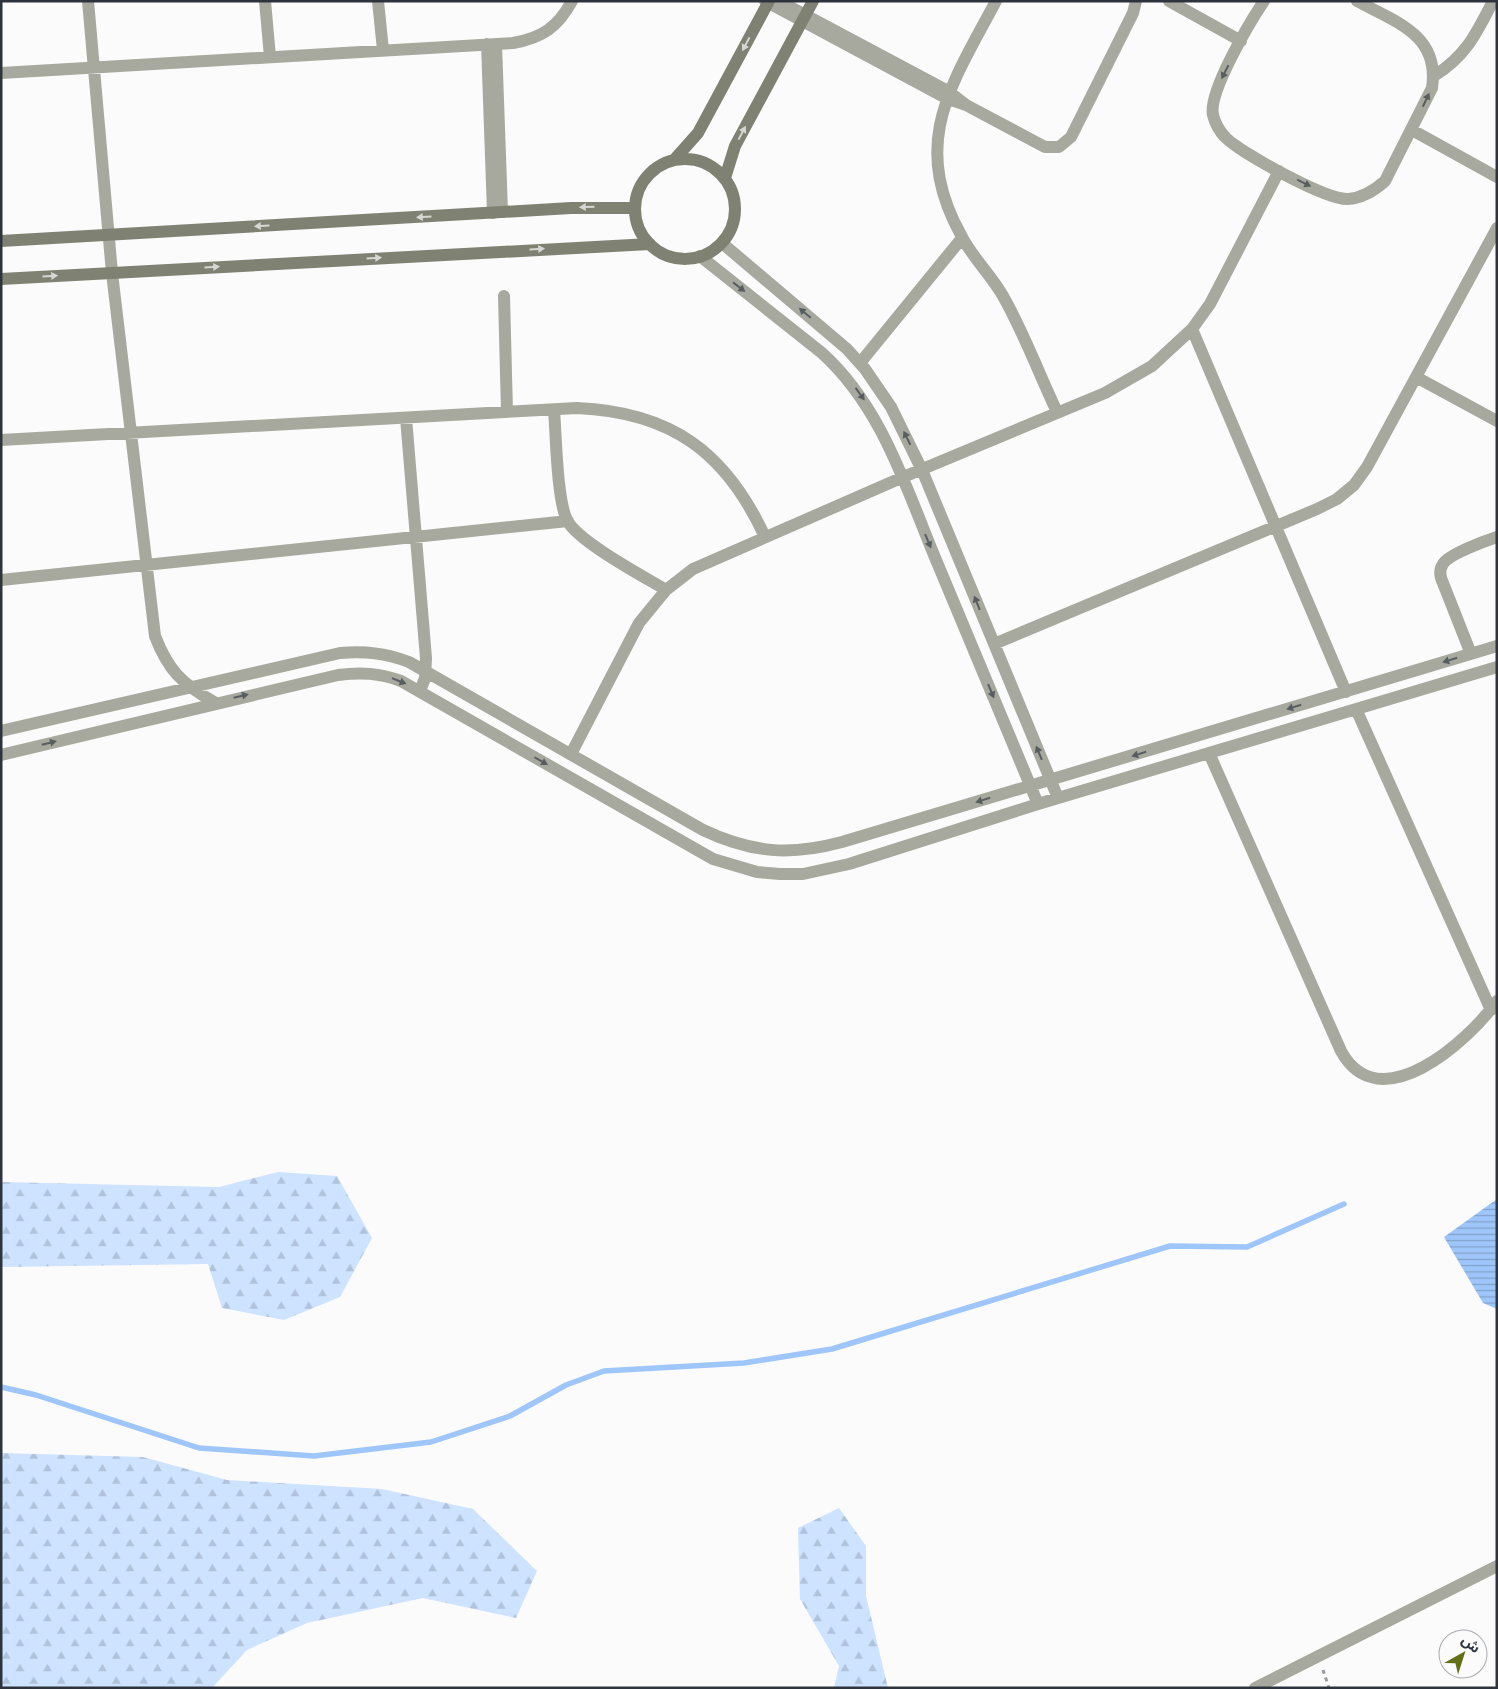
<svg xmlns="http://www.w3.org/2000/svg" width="1498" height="1689" viewBox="0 0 1498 1689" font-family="'Public Sans','Noto Sans Arabic',sans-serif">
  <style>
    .forest { fill: url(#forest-firs) }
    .water { fill: url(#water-rules) }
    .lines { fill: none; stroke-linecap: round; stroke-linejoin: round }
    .stream { stroke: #9ec6fa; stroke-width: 5.5 }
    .path { stroke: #999ba0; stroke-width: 3; stroke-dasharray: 4 4; stroke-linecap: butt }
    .street { stroke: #a7a99e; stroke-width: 12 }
    .secondary { stroke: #7f8272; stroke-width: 12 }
    .oneway { fill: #d6d7d2 }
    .oneway2 { fill: #585d5f }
  </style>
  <defs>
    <pattern id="forest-firs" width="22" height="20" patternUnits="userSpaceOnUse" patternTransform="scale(1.25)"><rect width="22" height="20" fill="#cde3ff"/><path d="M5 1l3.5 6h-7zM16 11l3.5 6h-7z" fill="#b0c3db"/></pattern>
    <pattern id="water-rules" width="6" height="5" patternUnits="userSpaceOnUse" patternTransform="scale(1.25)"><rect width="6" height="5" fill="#9ec6fa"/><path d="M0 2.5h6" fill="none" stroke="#81a2cc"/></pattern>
  </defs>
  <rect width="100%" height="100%" fill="#fbfbfb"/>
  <!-- forest -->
  <path class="forest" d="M278,1172L337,1176L372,1238L340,1297L284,1320L222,1308L208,1264L1,1267V1182L219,1187Z
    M1,1453L143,1457L227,1480L382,1489L473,1509L537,1571L516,1618L423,1598L307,1623L247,1650L212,1688H1Z
    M839,1508L866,1546V1596L888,1688H834L839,1666L800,1599L798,1528Z"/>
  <!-- water -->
  <path class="water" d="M1497,1199V1309L1483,1303L1444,1237Z"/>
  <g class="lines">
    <!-- stream -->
    <path class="stream" d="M1,1387L36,1395L199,1448L314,1456L431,1442L510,1416L566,1385L604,1371L744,1363L832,1349L1170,1246L1247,1247L1344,1204"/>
    <!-- path -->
    <path class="path" d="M1323,1670L1329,1688"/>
    <!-- street -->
    <path class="street" d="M88,1L112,273L155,636C168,670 182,684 214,702
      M265,1L270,57
      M378,1L383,50
      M765,1L946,98L966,105L948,91L779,1
      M996,1C951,86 909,142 962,237C973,258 991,275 1003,296C1024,333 1039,374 1057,412
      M1169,1L1241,41
      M1264,1C1250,22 1208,92 1213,115C1215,123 1220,132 1226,138C1243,154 1326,200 1348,199C1363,198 1374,191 1385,181L1432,88C1440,35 1396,22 1357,1
      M487,44L493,213
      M496,44L502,212
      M1,73L513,43C542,38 558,27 572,1
      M1434,76C1466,56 1476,34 1493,1
      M966,105L1045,147H1059L1071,137L1133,13L1136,1
      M1412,130L1497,177
      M722,243L847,349L865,369L891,407L922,470L1058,798
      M700,256L822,353C884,409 907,492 939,567C972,646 1005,725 1038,804
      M504,296L507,412
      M1192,329L1346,692
      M860,363L962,238
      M1416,377L1497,421
      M554,410C556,435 557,500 567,520C577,541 643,576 666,590
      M406,418L426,658L425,678L420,691
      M1,440L577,408C671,412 726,452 765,537
      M1,580L568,521
      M994,644L1317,509L1337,499L1354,485L1367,467L1497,228
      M1471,654L1443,583C1440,577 1439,570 1443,564C1449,554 1485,541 1497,537
      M1356,709L1491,1010
      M1,731L340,653C365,651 385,653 409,662L703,830C752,853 790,856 842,842L1497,646
      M1209,753L1341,1051C1379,1121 1468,1042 1497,1001
      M571,754L639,623L666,590L693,569L901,478L1105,393L1152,366L1192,329L1210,304L1279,171
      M1,755L338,675C361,672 379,673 401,681L713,859L757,872L780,874H803L849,864L1038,804L1497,667
      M1255,1688L1497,1566"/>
    <!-- secondary -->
    <path class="secondary" d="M635 209a50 50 0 1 1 100 0a50 50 0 1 1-100 0Z
      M674,160L698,133L769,1
      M725,178L735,146L813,1
      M1,241L571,208H635
      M1,279L650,244"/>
  </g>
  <!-- one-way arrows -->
  <defs><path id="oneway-solid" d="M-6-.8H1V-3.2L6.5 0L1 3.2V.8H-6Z" transform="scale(1.25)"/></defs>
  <g class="oneway">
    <use href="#oneway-solid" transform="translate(746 44) rotate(118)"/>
    <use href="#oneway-solid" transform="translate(742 133) rotate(-62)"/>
    <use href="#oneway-solid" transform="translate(587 207) rotate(178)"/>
    <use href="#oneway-solid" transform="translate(424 217) rotate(177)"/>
    <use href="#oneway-solid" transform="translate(262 226) rotate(177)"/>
    <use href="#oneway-solid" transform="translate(537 249) rotate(-3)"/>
    <use href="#oneway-solid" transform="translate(374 258) rotate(-3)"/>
    <use href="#oneway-solid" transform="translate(212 267) rotate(-3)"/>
    <use href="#oneway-solid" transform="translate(50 276) rotate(-3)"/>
  </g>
  <g class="oneway2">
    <use href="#oneway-solid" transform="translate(1225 72) rotate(117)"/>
    <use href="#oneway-solid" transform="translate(1426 100) rotate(-65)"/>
    <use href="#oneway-solid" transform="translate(1304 183) rotate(26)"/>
    <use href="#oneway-solid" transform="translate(739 287) rotate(38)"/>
    <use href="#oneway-solid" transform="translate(805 313) rotate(-140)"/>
    <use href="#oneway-solid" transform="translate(860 394) rotate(54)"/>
    <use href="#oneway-solid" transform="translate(907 438) rotate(-116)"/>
    <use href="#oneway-solid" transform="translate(928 541) rotate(67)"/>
    <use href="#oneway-solid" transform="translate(977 603) rotate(-112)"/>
    <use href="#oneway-solid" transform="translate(1450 660) rotate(163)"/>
    <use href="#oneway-solid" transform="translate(399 681) rotate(22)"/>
    <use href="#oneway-solid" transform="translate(991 691) rotate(67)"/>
    <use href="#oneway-solid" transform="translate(241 696) rotate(-13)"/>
    <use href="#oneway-solid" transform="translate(1294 707) rotate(163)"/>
    <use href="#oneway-solid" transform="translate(49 743) rotate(-14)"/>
    <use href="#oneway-solid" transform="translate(1039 753) rotate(-112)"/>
    <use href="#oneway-solid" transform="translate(1139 754) rotate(163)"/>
    <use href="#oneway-solid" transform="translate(541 761) rotate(30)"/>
    <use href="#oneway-solid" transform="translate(983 800) rotate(163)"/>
  </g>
  <!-- border -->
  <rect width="1498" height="1689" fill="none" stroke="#2e343d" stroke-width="5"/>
  <!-- north arrow -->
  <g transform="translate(1463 1654) rotate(39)"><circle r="24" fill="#fbfbfb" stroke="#a9abaf"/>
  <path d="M0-4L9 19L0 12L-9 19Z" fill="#656f17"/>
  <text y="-8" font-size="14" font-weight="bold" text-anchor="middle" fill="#2e343d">ش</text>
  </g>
</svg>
